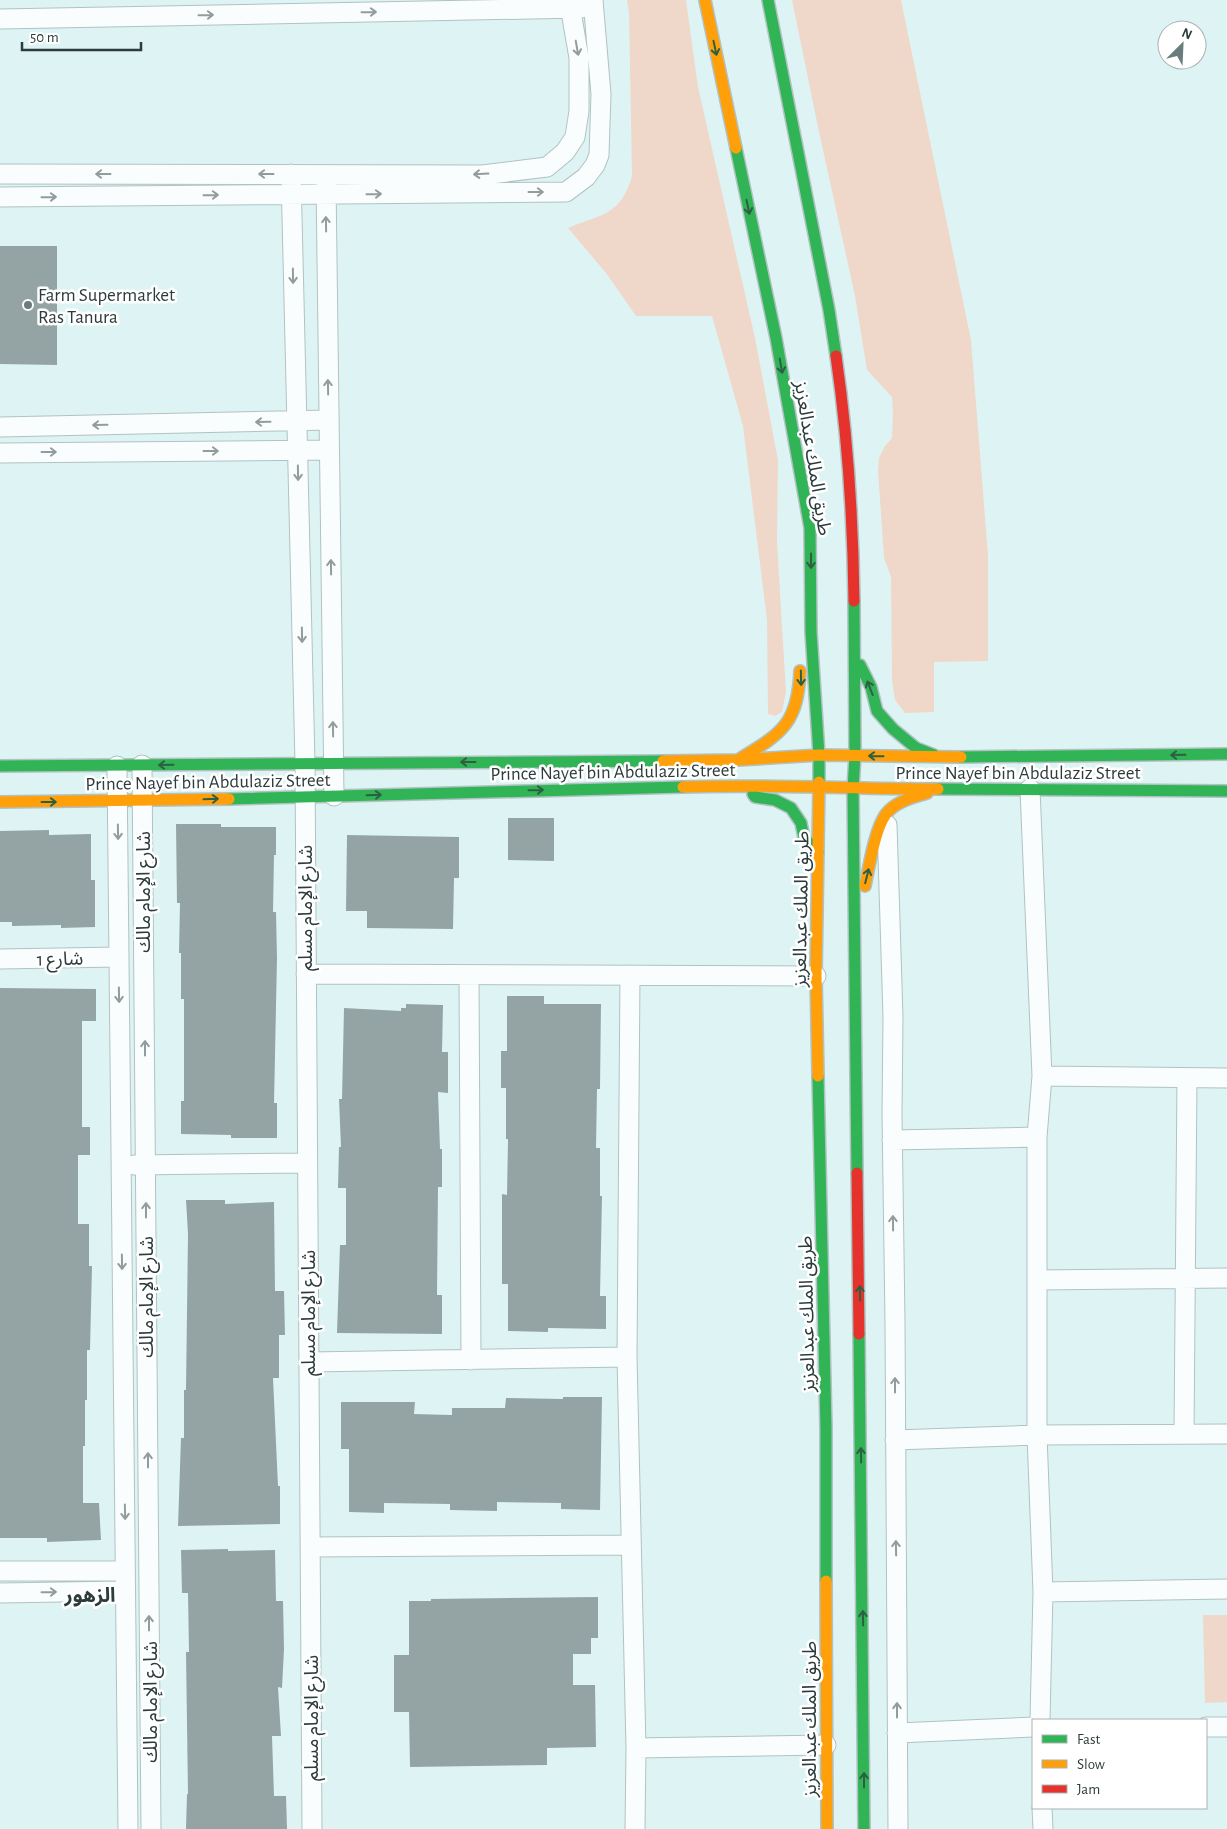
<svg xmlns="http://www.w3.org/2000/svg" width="1227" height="1829" viewBox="0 0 1227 1829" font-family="'Alegreya Sans','Noto Sans Arabic',sans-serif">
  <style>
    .green { fill: #efd8ca }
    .building { fill: #94a4a4 }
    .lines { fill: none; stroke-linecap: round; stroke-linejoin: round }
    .street-casing { stroke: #b1c2c2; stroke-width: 21 }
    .fast-casing { stroke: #b1c2c2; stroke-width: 14 }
    .slow-casing { stroke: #b1c2c2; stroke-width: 14 }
    .jam-casing { stroke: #b1c2c2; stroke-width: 14 }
    .street { stroke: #fafdfd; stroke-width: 19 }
    .fast { stroke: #30b455; stroke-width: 11 }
    .slow { stroke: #ff9f0a; stroke-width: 11 }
    .jam { stroke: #e5322d; stroke-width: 11 }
    .oneway { stroke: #939c9c }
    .oneway2 { stroke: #2d5f43 }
    .poi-dot { fill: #6a7c7c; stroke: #fff; stroke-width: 2 }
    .labels { text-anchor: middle; stroke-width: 5; stroke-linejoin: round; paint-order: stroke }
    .poi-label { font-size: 19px; fill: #2c3b3b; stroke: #fff; text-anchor: start }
    .street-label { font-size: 19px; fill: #2c3b3b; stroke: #fff }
    .neighbourhood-label { font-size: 20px; font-weight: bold; fill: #2c3b3b; stroke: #fff }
  </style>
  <rect width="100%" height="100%" fill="#def4f4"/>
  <!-- green -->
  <path class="green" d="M627,0H686L698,87L755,338L778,460L777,542L786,692L782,712L775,716L768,714L767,620L743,426L712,316H636L606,273L568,228C602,214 621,215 632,176L629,12Z
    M792,0H901L971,340L988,555V661L934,662V712L905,713L895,700L892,681L891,577L884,558L878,470L879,458L885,446L892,438L893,413L892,397L867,370L855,296L819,132Z
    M1203,1615H1227V1702L1205,1703Z"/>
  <!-- building -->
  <path class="building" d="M0,246H57V365L0,364Z
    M508,818H554V861L508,860Z
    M176,824H221V827H276V855H274L273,912H276L277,958L274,1103H277V1138H231V1135L181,1134V1101H184V999H181V953H179L180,903H177Z
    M49,830V835L91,834V880H95V927L61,928V925L12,926V922H0V831Z
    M347,835L459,837V878H454L453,929L367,928V911H346Z
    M0,988L96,989V1021H82V1127H90V1155H78V1224H89V1266H92L90,1350H87V1400H85V1446H83V1503H99L101,1540L47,1542V1538H0Z
    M507,996H544V1004H601L600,1089H597L596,1148H600V1196H602L600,1296H606V1329L548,1328V1332L508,1331V1284H502V1194L507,1195L508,1139H506V1088H501V1051H507Z
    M406,1004L443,1005L442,1052H448V1093L438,1092L440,1149H442V1187H438L437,1295H442V1334L337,1333L340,1245H346V1188H338L339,1147H341L339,1099H342L344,1008L401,1011V1008H406Z
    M186,1200H225V1204L274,1202L275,1291H284L285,1335H279V1378H273L278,1486H280V1524L178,1526L181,1438H184V1390H186L188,1234Z
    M563,1397H602L600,1510L561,1509V1503L497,1502V1511L450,1510V1504L384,1503V1513L349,1512V1449H341V1402H415L414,1414L452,1415V1408H505L506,1398L563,1399Z
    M228,1549V1551L275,1550L276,1601H283L284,1649L282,1688L278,1687L281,1736H272L274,1796H286L287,1829H186L187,1794H188L186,1652H189L188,1593H182L181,1550Z
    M598,1597V1638H591V1654H573V1685H595L596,1747L547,1748V1765L410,1767L409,1712H394V1655H409V1601H431V1599Z"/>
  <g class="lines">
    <!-- street casing -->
    <g class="street-casing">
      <path id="street" d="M0,19L581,8
        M0,174L482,175L547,167L565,152L575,137L579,111V58L569,0
        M291,174L305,763L312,1829
        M326,182L334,796
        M0,197L566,192L586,177L595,165L599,155L601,94L593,0
        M0,427L329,420
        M0,453L329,450
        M142,765L151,1829
        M117,766L128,1829
        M1030,789L1042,1076L1037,1137V1435L1043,1592L1040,1720
        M887,825L893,1017L892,1114L895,1322L898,1829
        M0,959L119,957
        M306,974L816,976
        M469,975L471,1360
        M630,975L627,1357L636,1748L635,1829
        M1042,1076L1227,1078
        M892,1140L1037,1137
        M134,1165L307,1163
        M1038,1280L1227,1278
        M309,1362L627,1357
        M1184,1434L1187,1078
        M895,1440L1037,1435L1227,1434
        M310,1547L631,1545
        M0,1571H125
        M1043,1592L1227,1589
        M0,1593L125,1591
        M1206,1727H1227
        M897,1733L1033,1727
        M636,1748L826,1745
        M1042,1808L1043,1829"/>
    </g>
    <!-- fast casing -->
    <g class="fast-casing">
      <path id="fast" d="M768,0L829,310L836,356
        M736,148L776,338L810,528L811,632L819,755V782
        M854,601L855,755L853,789L857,1173
        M860,665L871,687L877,711L893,729L916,748L934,755
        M961,757L1227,754
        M0,766L663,761
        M938,789L1227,791
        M753,794L755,797L775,800L791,808L801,823L804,838L818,852
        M229,799L683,787
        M818,1076L826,1428V1581
        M859,1334L864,1829"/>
    </g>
    <!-- slow casing -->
    <g class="slow-casing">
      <path id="slow" d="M705,0L736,148
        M741,758C783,733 798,722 800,671
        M663,761L738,760L819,755L961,757
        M683,787C768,784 853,789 938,789
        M0,802L229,799
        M865,886C869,867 875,829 886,814C895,802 913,797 927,793
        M818,1076L816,976L819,782
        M826,1581L827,1829"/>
    </g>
    <!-- jam casing -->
    <g class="jam-casing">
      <path id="jam" d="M836,356C848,438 853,519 854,601
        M857,1173L859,1334"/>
    </g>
    <!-- street -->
    <use href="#street" class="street"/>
    <!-- fast -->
    <use href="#fast" class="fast"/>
    <!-- slow -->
    <use href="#slow" class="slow"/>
    <!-- jam -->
    <use href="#jam" class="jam"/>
  </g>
  <!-- one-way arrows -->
  <defs><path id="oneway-shaft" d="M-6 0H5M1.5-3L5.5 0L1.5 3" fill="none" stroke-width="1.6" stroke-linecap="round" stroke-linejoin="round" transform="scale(1.25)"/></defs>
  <g class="oneway">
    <use href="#oneway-shaft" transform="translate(369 12) rotate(-1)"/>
    <use href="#oneway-shaft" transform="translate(206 15) rotate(-1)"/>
    <use href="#oneway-shaft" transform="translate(577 48) rotate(80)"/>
    <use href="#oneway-shaft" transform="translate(103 174) rotate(-180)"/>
    <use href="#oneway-shaft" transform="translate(266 174) rotate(-180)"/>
    <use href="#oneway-shaft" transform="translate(481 174) rotate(177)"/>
    <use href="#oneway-shaft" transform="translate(536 192)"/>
    <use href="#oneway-shaft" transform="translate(374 194) rotate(-1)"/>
    <use href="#oneway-shaft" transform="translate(211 195) rotate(-1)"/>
    <use href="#oneway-shaft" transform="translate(49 197) rotate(-1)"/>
    <use href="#oneway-shaft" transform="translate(326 224) rotate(-91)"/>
    <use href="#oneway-shaft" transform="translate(293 276) rotate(89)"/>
    <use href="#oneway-shaft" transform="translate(328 387) rotate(-91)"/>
    <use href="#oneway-shaft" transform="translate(263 422) rotate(179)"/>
    <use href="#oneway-shaft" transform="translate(100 425) rotate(179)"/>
    <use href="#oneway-shaft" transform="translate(211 451)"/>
    <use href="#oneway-shaft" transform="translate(49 452)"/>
    <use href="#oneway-shaft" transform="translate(298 473) rotate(89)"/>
    <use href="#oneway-shaft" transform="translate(331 567) rotate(-91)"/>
    <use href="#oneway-shaft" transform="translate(302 635) rotate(89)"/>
    <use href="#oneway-shaft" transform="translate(333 729) rotate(-91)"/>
    <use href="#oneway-shaft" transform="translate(118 832) rotate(89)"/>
    <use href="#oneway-shaft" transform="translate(119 995) rotate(89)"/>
    <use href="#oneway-shaft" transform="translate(145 1048) rotate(-90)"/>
    <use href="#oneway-shaft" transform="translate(146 1210) rotate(-90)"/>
    <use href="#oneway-shaft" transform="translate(893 1223) rotate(-91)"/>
    <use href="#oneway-shaft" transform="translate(122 1262) rotate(89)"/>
    <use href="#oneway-shaft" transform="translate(895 1385) rotate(-90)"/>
    <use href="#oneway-shaft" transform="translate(148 1460) rotate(-90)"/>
    <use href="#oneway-shaft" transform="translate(125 1512) rotate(89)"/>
    <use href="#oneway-shaft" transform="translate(896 1548) rotate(-91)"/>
    <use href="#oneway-shaft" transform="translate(49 1592) rotate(-1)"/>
    <use href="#oneway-shaft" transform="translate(149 1623) rotate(-90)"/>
    <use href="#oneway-shaft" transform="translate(897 1710) rotate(-90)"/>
  </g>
  <g class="oneway2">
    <use href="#oneway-shaft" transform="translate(715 48) rotate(78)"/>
    <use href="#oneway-shaft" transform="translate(748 207) rotate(78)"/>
    <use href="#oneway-shaft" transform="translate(781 366) rotate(80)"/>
    <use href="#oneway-shaft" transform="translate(811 561) rotate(90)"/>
    <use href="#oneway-shaft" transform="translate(801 678) rotate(89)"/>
    <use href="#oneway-shaft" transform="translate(870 688) rotate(-111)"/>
    <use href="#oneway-shaft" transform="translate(1178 755) rotate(179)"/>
    <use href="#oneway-shaft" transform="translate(876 756) rotate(-179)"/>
    <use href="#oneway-shaft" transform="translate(468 762) rotate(180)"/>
    <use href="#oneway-shaft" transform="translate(166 765) rotate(179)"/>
    <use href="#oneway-shaft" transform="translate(536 790) rotate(-1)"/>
    <use href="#oneway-shaft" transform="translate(374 795) rotate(-2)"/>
    <use href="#oneway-shaft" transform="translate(211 799) rotate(-2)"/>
    <use href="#oneway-shaft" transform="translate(49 802)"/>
    <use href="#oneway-shaft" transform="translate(867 876) rotate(-76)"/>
    <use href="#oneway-shaft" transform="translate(860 1293) rotate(-91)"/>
    <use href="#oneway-shaft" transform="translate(861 1455) rotate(-91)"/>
    <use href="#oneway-shaft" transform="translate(863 1618) rotate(-91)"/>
    <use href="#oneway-shaft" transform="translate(864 1780) rotate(-90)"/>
  </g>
  <!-- markers -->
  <circle class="poi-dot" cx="28" cy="305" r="5"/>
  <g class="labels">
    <!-- poi labels -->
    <g class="poi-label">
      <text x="38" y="301">Farm Supermarket<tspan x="38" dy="22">Ras Tanura</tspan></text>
    </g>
    <!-- street labels -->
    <g class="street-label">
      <text transform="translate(814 458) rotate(81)" y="7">طريق الملك عبدالعزيز</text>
      <text transform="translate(613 771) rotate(-1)" y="7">Prince Nayef bin Abdulaziz Street</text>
      <text x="1018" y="779">Prince Nayef bin Abdulaziz Street</text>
      <text transform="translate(208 781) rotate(-1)" y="7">Prince Nayef bin Abdulaziz Street</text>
      <text transform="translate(143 892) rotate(-90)" y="7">شارع الإمام مالك</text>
      <text transform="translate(305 908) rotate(-90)" y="7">شارع الإمام مسلم</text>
      <text transform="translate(800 909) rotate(-89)" y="7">طريق الملك عبدالعزيز</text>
      <text transform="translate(60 958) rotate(-1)" y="7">شارع 1</text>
      <text transform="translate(146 1297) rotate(-90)" y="7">شارع الإمام مالك</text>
      <text transform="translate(308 1313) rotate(-90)" y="7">شارع الإمام مسلم</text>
      <text transform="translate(806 1314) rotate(-91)" y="7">طريق الملك عبدالعزيز</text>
      <text transform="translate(150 1702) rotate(-90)" y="7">شارع الإمام مالك</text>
      <text transform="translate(311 1718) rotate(-90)" y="7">شارع الإمام مسلم</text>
      <text transform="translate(809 1719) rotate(-90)" y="7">طريق الملك عبدالعزيز</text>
    </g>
    <!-- neighbourhood labels -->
    <g class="neighbourhood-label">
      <text x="90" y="1602">الزهور</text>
    </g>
  </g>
  <!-- legend -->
  <rect x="1032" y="1719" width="175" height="90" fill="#ffffff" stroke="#abb1b1"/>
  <rect x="1042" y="1735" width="25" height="8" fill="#30b455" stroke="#abb1b1"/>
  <text x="1077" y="1744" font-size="15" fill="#2c3b3b">Fast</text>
  <rect x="1042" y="1760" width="25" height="8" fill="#ff9f0a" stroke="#abb1b1"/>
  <text x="1077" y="1769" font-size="15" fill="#2c3b3b">Slow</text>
  <rect x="1042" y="1785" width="25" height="8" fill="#e5322d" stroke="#abb1b1"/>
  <text x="1077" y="1794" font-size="15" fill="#2c3b3b">Jam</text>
  <!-- north arrow -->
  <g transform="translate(1182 45) rotate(24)"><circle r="24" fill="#ffffff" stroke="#abb1b1"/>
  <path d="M0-4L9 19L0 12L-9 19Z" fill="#6a7c7c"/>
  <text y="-8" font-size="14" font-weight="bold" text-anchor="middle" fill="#2c3b3b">N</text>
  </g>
  <!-- scale -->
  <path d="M22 42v8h119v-8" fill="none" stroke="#2c3b3b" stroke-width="2.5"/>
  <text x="30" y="42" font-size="15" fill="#2c3b3b" stroke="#ffffff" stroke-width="4" paint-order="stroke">50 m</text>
</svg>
